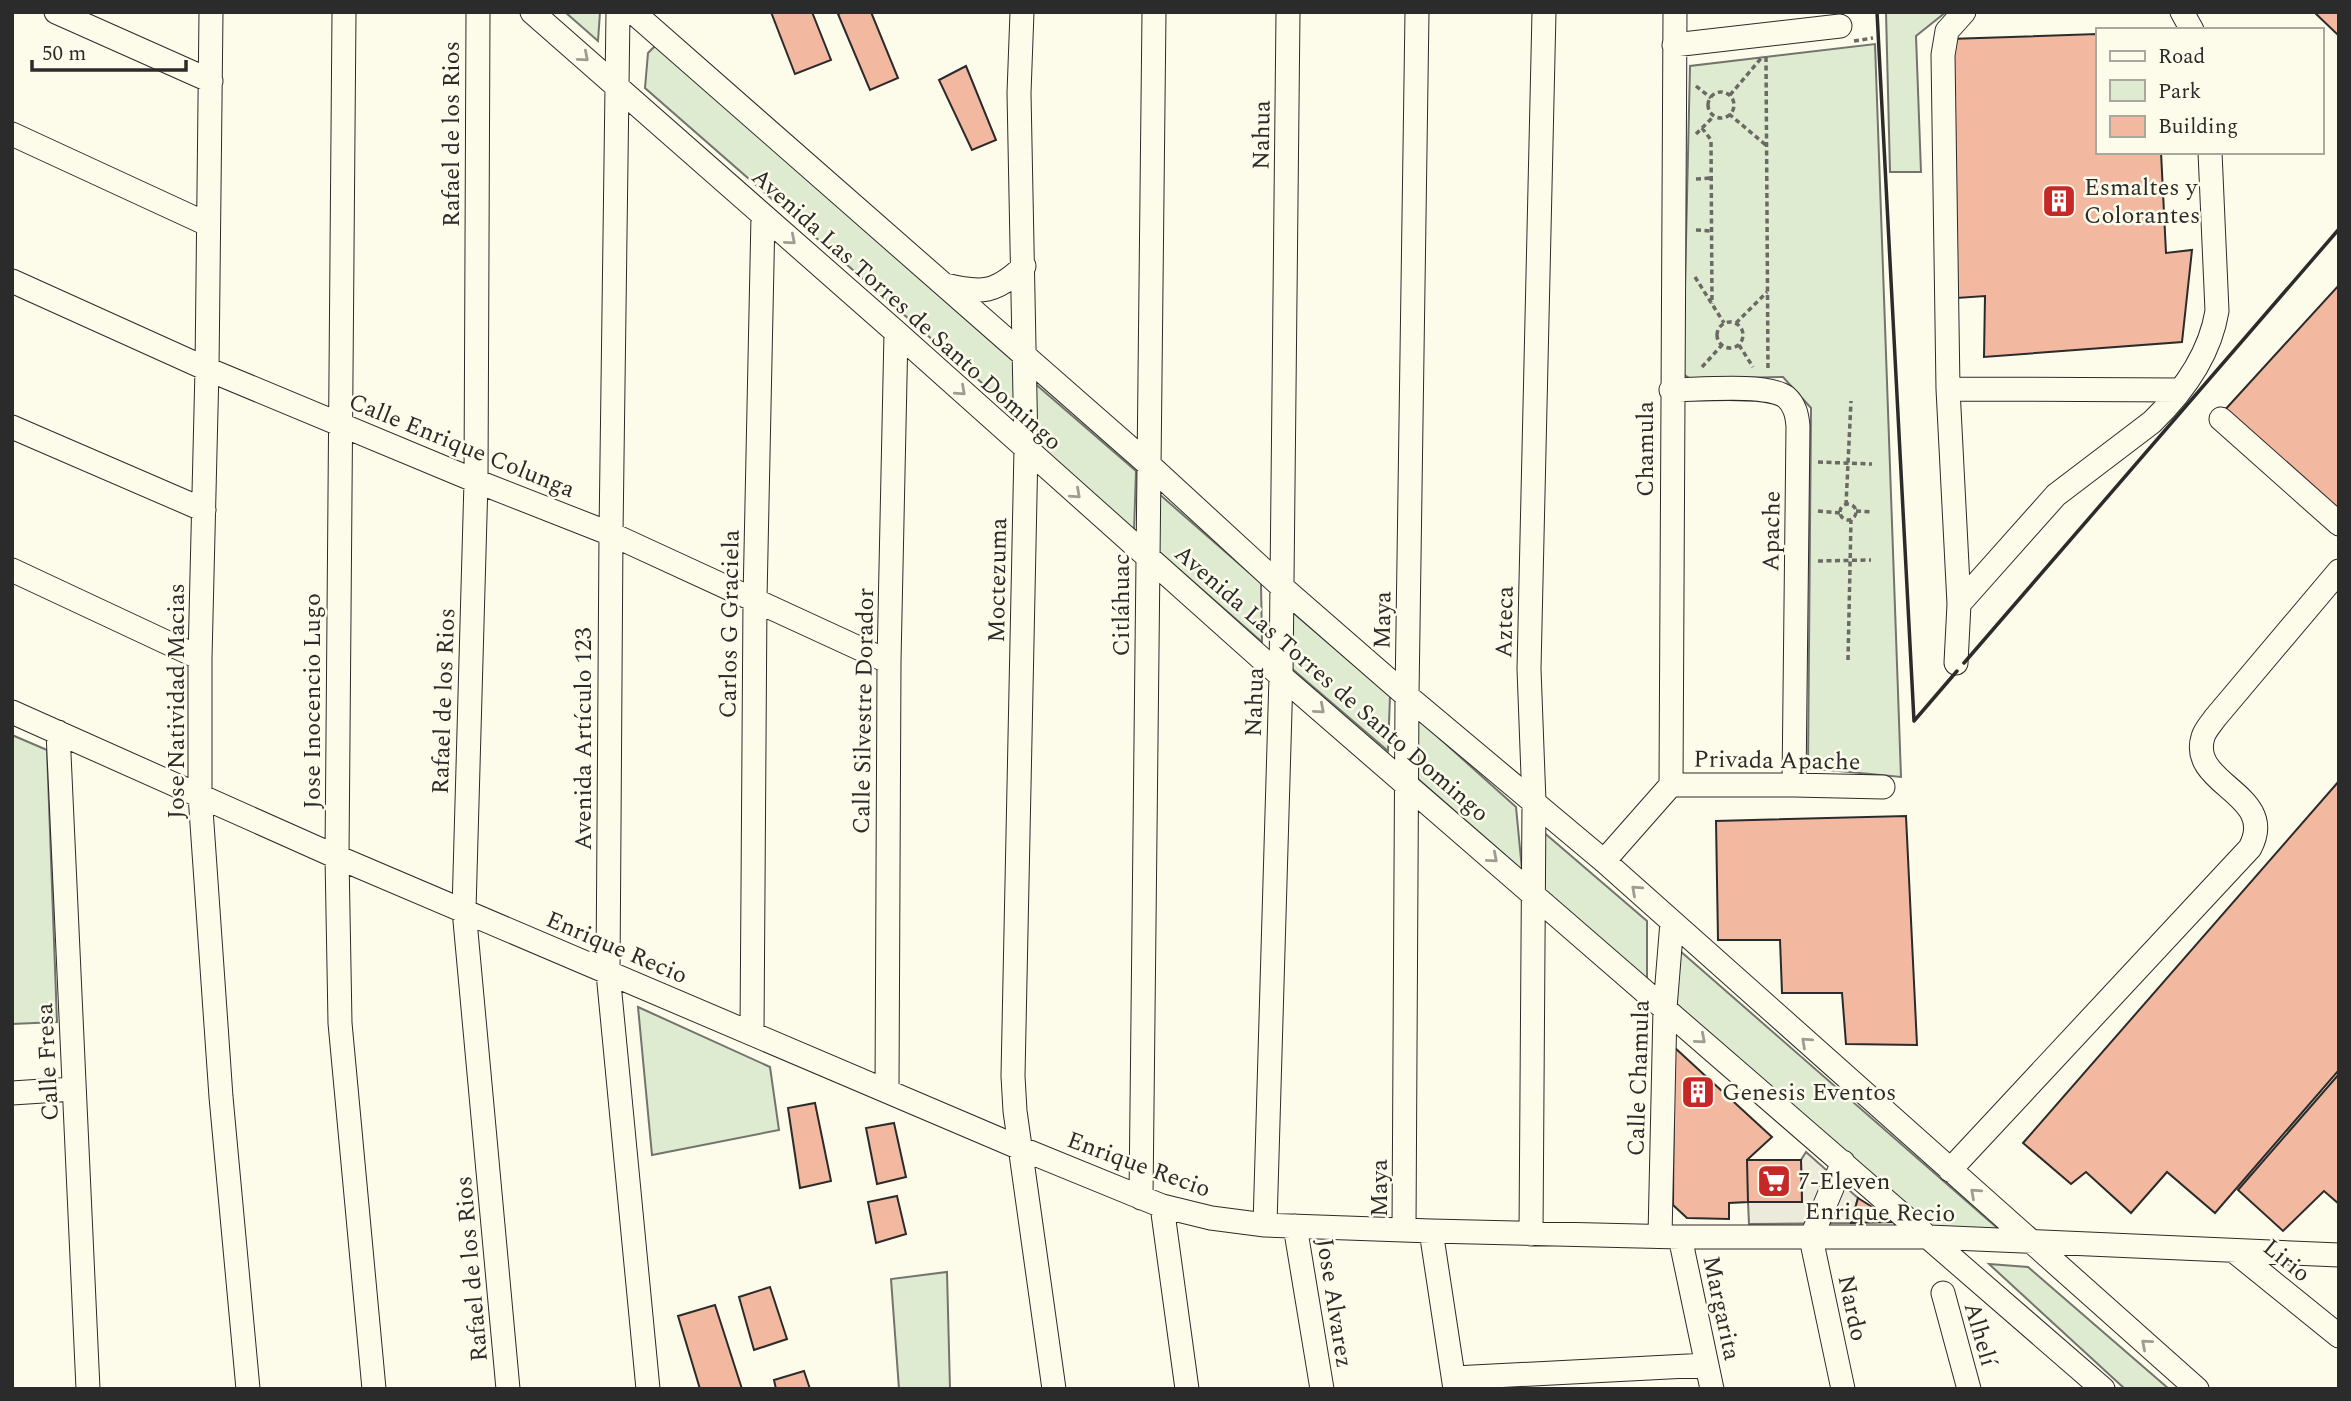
<svg xmlns="http://www.w3.org/2000/svg" width="2351" height="1401" viewBox="0 0 2351 1401" font-family="Spectral,serif">
  <style>
    .green { fill: #deebd1; stroke: #74746e; stroke-width: 2 }
    .parking { fill: #eceadb; stroke: #74746e; stroke-width: 2 }
    .building { fill: #f2b8a0; stroke: #2b2b2b; stroke-width: 2 }
    .lines { fill: none; stroke-linecap: round; stroke-linejoin: round }
    .minor-casing { stroke: #2b2b2b; stroke-width: 25 }
    .path { stroke: #6a6964; stroke-width: 3.5; stroke-dasharray: 5 3.5; stroke-linecap: butt }
    .minor { stroke: #fdfbea; stroke-width: 23 }
    .wall { stroke: #2b2b2b; stroke-width: 3.5 }
    .oneway { stroke: #9e9d94 }
    .labels { text-anchor: middle; stroke-width: 5; stroke-linejoin: round; paint-order: stroke }
    .street-label { font-size: 24px; fill: #2b2b2b; stroke: #fdfbea }
    .poi-label { font-size: 24px; fill: #2b2b2b; stroke: #fdfbea; text-anchor: start }
  </style>
  <rect width="100%" height="100%" fill="#fdfbea"/>
  <!-- green -->
  <path class="green" d="M565,12H600L598,41Z
    M1886,12H1946L1916,36L1921,172H1890Z
    M1875,44L1901,777L1808,768L1811,408L1783,377L1691,379L1683,374L1690,66Z
    M662,46L1016,358L1014,411L645,88L648,53L654,47Z
    M1032,381L1136,471L1134,531L1033,443Z
    M1158,493L1261,583L1262,642L1157,550Z
    M1290,610L1390,696L1388,751L1290,667Z
    M1409,711L1516,807L1522,870L1409,771Z
    M12,735L47,750L57,1022L12,1024Z
    M1541,830L1647,921V981L1541,887Z
    M1671,943L2003,1233L1929,1227L1669,1003Z
    M638,1007L770,1067L779,1130L652,1155Z
    M1989,1264L2028,1267L2169,1389H2125Z
    M947,1272L950,1389H899L891,1279Z"/>
  <!-- parking -->
  <path class="parking" d="M1806,1152L1858,1198L1851,1223L1749,1224L1748,1202H1802L1801,1160Z"/>
  <!-- building -->
  <path class="building" d="M771,12H812L831,60L795,74Z
    M843,12H871L898,78L870,90L838,14Z
    M2314,12H2339V36Z
    M2097,34V152H2161L2166,253L2192,250L2182,342L1984,357L1985,296L1957,298L1949,39Z
    M966,66L996,140L972,150L939,80Z
    M2339,285V512L2223,412Z
    M2339,781V1070L2215,1213L2167,1172L2131,1213L2086,1172L2071,1184L2023,1143Z
    M1906,816L1917,1045L1846,1044L1842,993H1782L1780,940H1718L1716,821Z
    M1674,1047L1772,1137L1747,1160L1748,1202L1729,1203V1219L1687,1218L1673,1205Z
    M2339,1074V1204L2324,1191L2283,1231L2238,1190Z
    M815,1103L831,1181L800,1188L788,1108Z
    M894,1123L906,1177L877,1184L866,1128Z
    M1747,1160H1801L1802,1202H1748Z
    M897,1196L906,1234L876,1243L868,1202Z
    M1858,1198L1896,1222L1851,1223Z
    M770,1287L787,1339L754,1350L739,1297Z
    M715,1305L742,1389H700L678,1316Z
    M804,1371L810,1389H776L774,1380Z"/>
  <g class="lines">
    <!-- minor casing -->
    <g class="minor-casing">
      <path id="minor" d="M56,12L211,81
        M211,12L207,369L200,658V795L221,1097L248,1389
        M344,12L337,857L340,1023L374,1389
        M478,12L476,481L464,910L508,1389
        M532,12L896,332L1281,676L2103,1389
        M618,12L611,534L608,973L648,1389
        M633,12L1147,463L1283,588L1407,696L1604,861L2197,1389
        M1022,12L1019,93L1026,448L1013,1076L1015,1111L1054,1389
        M2182,12L2192,30
        M1674,45L1840,26
        M12,134L207,224
        M12,281L207,369L476,481L611,534L889,662
        M945,285C982,294 996,293 1024,266
        M1948,389L2180,390
        M1671,390C1696,390 1767,383 1786,397C1795,405 1797,415 1798,426L1794,785
        M2221,419L2339,524
        M12,427L204,510
        M12,570L200,658
        M1959,604L2056,495L2152,422C2183,392 2210,354 2217,311L2210,152
        M1956,663L1959,604L1948,389L1943,55L1947,31L1964,12
        M12,712L337,857L1020,1148L1162,1206L1211,1218L1265,1225L1431,1231L1680,1237H1929L2339,1255
        M58,732L88,1389
        M1671,785H1794L1883,787
        M1604,861L1671,785L1675,12
        M752,1033L755,599L763,216
        M887,1090L889,662L896,332
        M12,1093L74,1089
        M1843,1162L1811,1238L1843,1389
        M1950,1170L2250,848C2279,794 2188,785 2203,737C2205,730 2211,724 2215,718L2339,571
        M1141,1198C1147,803 1148,407 1154,12
        M1162,1206L1187,1389
        M1265,1225L1281,676L1288,12
        M1295,1226L1322,1389
        M1404,1229L1407,696L1417,12
        M1431,1231L1455,1389
        M1531,1234L1534,802L1529,669L1544,12
        M1660,1236L1665,1008L1672,922
        M1680,1237L1712,1389
        M2234,1251L2339,1336
        M1943,1293L1969,1389
        M1454,1378L1707,1365"/>
    </g>
    <!-- path -->
    <path class="path" d="M1854,41L1873,38
      M1766,57L1768,371
      M1696,86L1711,98
      M1708 105a13 13 0 1 1 26 0a13 13 0 1 1-26 0Z
      M1730,95L1763,56
      M1729,114L1767,146
      M1702,128L1711,140L1712,304
      M1696,134L1714,116
      M1696,179L1711,178
      M1696,230L1711,231
      M1695,277L1724,323
      M1717 335a13 13 0 1 1 26 0a13 13 0 1 1-26 0Z
      M1736,323L1767,292
      M1739,345L1753,367
      M1702,367L1722,345
      M1818,462L1872,464
      M1840 512a8 8 0 1 1 16 0a8 8 0 1 1-16 0Z
      M1846,505L1851,401
      M1818,511L1840,513
      M1856,511L1873,512
      M1818,561L1871,560
      M1848,660L1851,520"/>
    <!-- minor -->
    <use href="#minor" class="minor"/>
    <!-- wall -->
    <path class="wall" d="M1877,12L1914,721
      M1964,663L2339,229
      M1914,721L1957,671"/>
  </g>
  <!-- one-way arrows -->
  <defs><path id="oneway-chevron" d="M-2-3.5L2.5 0L-2 3.5" fill="none" stroke-width="1.6" stroke-linecap="round" stroke-linejoin="round" transform="scale(1.75)"/></defs>
  <g class="oneway">
    <use href="#oneway-chevron" transform="translate(584 57) rotate(41)"/>
    <use href="#oneway-chevron" transform="translate(791 240) rotate(41)"/>
    <use href="#oneway-chevron" transform="translate(961 391) rotate(42)"/>
    <use href="#oneway-chevron" transform="translate(1076 494) rotate(42)"/>
    <use href="#oneway-chevron" transform="translate(1320 709) rotate(41)"/>
    <use href="#oneway-chevron" transform="translate(1493 858) rotate(41)"/>
    <use href="#oneway-chevron" transform="translate(1636 890) rotate(-138)"/>
    <use href="#oneway-chevron" transform="translate(1701 1039) rotate(41)"/>
    <use href="#oneway-chevron" transform="translate(1806 1042) rotate(-138)"/>
    <use href="#oneway-chevron" transform="translate(1975 1193) rotate(-138)"/>
    <use href="#oneway-chevron" transform="translate(2146 1344) rotate(-139)"/>
  </g>
  <!-- icons -->
  <defs>
    <g id="building-square" transform="scale(1.75)"><rect x="-9" y="-9" width="18" height="18" rx="4" fill="#c62828" stroke="#fdfbea"/><path d="M-4-6H4V6H1V3H-1V6H-4ZM-2.5-4.3h1.7v1.8h-1.7ZM.8-4.3h1.7v1.8H.8ZM-2.5-1h1.7V.8h-1.7ZM.8-1h1.7V.8H.8Z" fill="#fff"/></g>
    <g id="supermarket-square" transform="scale(1.75)"><rect x="-9" y="-9" width="18" height="18" rx="4" fill="#c62828" stroke="#fdfbea"/><path d="M-6-5.5h2.5l.6 2H6L4.5 2H-2.5L-4.4-4H-6ZM-1.5 3.2a1.3 1.3 0 1 0 .1 0ZM3 3.2a1.3 1.3 0 1 0 .1 0Z" fill="#fff"/></g>
  </defs>
  <g fill-rule="evenodd">
    <use href="#building-square" x="2059" y="201"/>
    <use href="#building-square" x="1698" y="1092"/>
    <use href="#supermarket-square" x="1774" y="1181"/>
  </g>
  <g class="labels">
    <!-- street labels -->
    <g class="street-label">
      <text transform="translate(451 134) rotate(-90)" y="8">Rafael de los Rios</text>
      <text transform="translate(1261 135) rotate(-89)" y="8">Nahua</text>
      <text transform="translate(907 309) rotate(42)" y="8">Avenida Las Torres de Santo Domingo</text>
      <text transform="translate(462 445) rotate(22)" y="8">Calle Enrique Colunga</text>
      <text transform="translate(1645 449) rotate(-90)" y="8">Chamula</text>
      <text transform="translate(1771 531) rotate(-89)" y="8">Apache</text>
      <text transform="translate(997 580) rotate(-89)" y="8">Moctezuma</text>
      <text transform="translate(1121 605) rotate(-90)" y="8">Citláhuac</text>
      <text transform="translate(1382 620) rotate(-89)" y="8">Maya</text>
      <text transform="translate(1504 622) rotate(-89)" y="8">Azteca</text>
      <text transform="translate(729 624) rotate(-89)" y="8">Carlos G Graciela</text>
      <text transform="translate(1332 683) rotate(41)" y="8">Avenida Las Torres de Santo Domingo</text>
      <text transform="translate(176 701) rotate(-90)" y="8">Jose Natividad Macias</text>
      <text transform="translate(312 701) rotate(-90)" y="8">Jose Inocencio Lugo</text>
      <text transform="translate(443 701) rotate(-88)" y="8">Rafael de los Rios</text>
      <text transform="translate(1254 702) rotate(-88)" y="8">Nahua</text>
      <text transform="translate(863 711) rotate(-89)" y="8">Calle Silvestre Dorador</text>
      <text transform="translate(583 739) rotate(-90)" y="8">Avenida Artículo 123</text>
      <text transform="translate(1777 760) rotate(1)" y="8">Privada Apache</text>
      <text transform="translate(617 947) rotate(23)" y="8">Enrique Recio</text>
      <text transform="translate(47 1062) rotate(-93)" y="8">Calle Fresa</text>
      <text transform="translate(1638 1078) rotate(-88)" y="8">Calle Chamula</text>
      <text transform="translate(1139 1164) rotate(20)" y="8">Enrique Recio</text>
      <text transform="translate(1379 1188) rotate(-90)" y="8">Maya</text>
      <text transform="translate(1880 1212) rotate(1)" y="8">Enrique Recio</text>
      <text transform="translate(2287 1260) rotate(39)" y="8">Lirio</text>
      <text transform="translate(471 1269) rotate(-95)" y="8">Rafael de los Rios</text>
      <text transform="translate(1335 1303) rotate(81)" y="8">Jose Alvarez</text>
      <text transform="translate(1722 1308) rotate(78)" y="8">Margarita</text>
      <text transform="translate(1853 1308) rotate(78)" y="8">Nardo</text>
      <text transform="translate(1981 1334) rotate(74)" y="8">Alhelí</text>
    </g>
    <!-- poi labels -->
    <g class="poi-label">
      <text x="2084" y="195">Esmaltes y<tspan x="2084" dy="28">Colorantes</tspan></text>
      <text x="1722" y="1100">Genesis Eventos</text>
      <text x="1798" y="1189">7-Eleven</text>
    </g>
  </g>
  <!-- border -->
  <rect width="2351" height="1401" fill="none" stroke="#2b2b2b" stroke-width="28"/>
  <!-- legend -->
  <rect x="2096" y="28" width="228" height="126" fill="#fdfbea" stroke="#a9a89e" stroke-width="2"/>
  <rect x="2110" y="51" width="35" height="10" fill="#fdfbea" stroke="#a9a89e" stroke-width="2"/>
  <text x="2158" y="63" font-size="21" fill="#2b2b2b">Road</text>
  <rect x="2110" y="80" width="35" height="21" fill="#deebd1" stroke="#a9a89e" stroke-width="2"/>
  <text x="2158" y="98" font-size="21" fill="#2b2b2b">Park</text>
  <rect x="2110" y="116" width="35" height="21" fill="#f2b8a0" stroke="#a9a89e" stroke-width="2"/>
  <text x="2158" y="133" font-size="21" fill="#2b2b2b">Building</text>
  <!-- scale -->
  <path d="M32 60v10h154v-10" fill="none" stroke="#2b2b2b" stroke-width="3.5"/>
  <text x="42" y="60" font-size="21" fill="#2b2b2b" stroke="#fdfbea" stroke-width="5" paint-order="stroke">50 m</text>
</svg>
